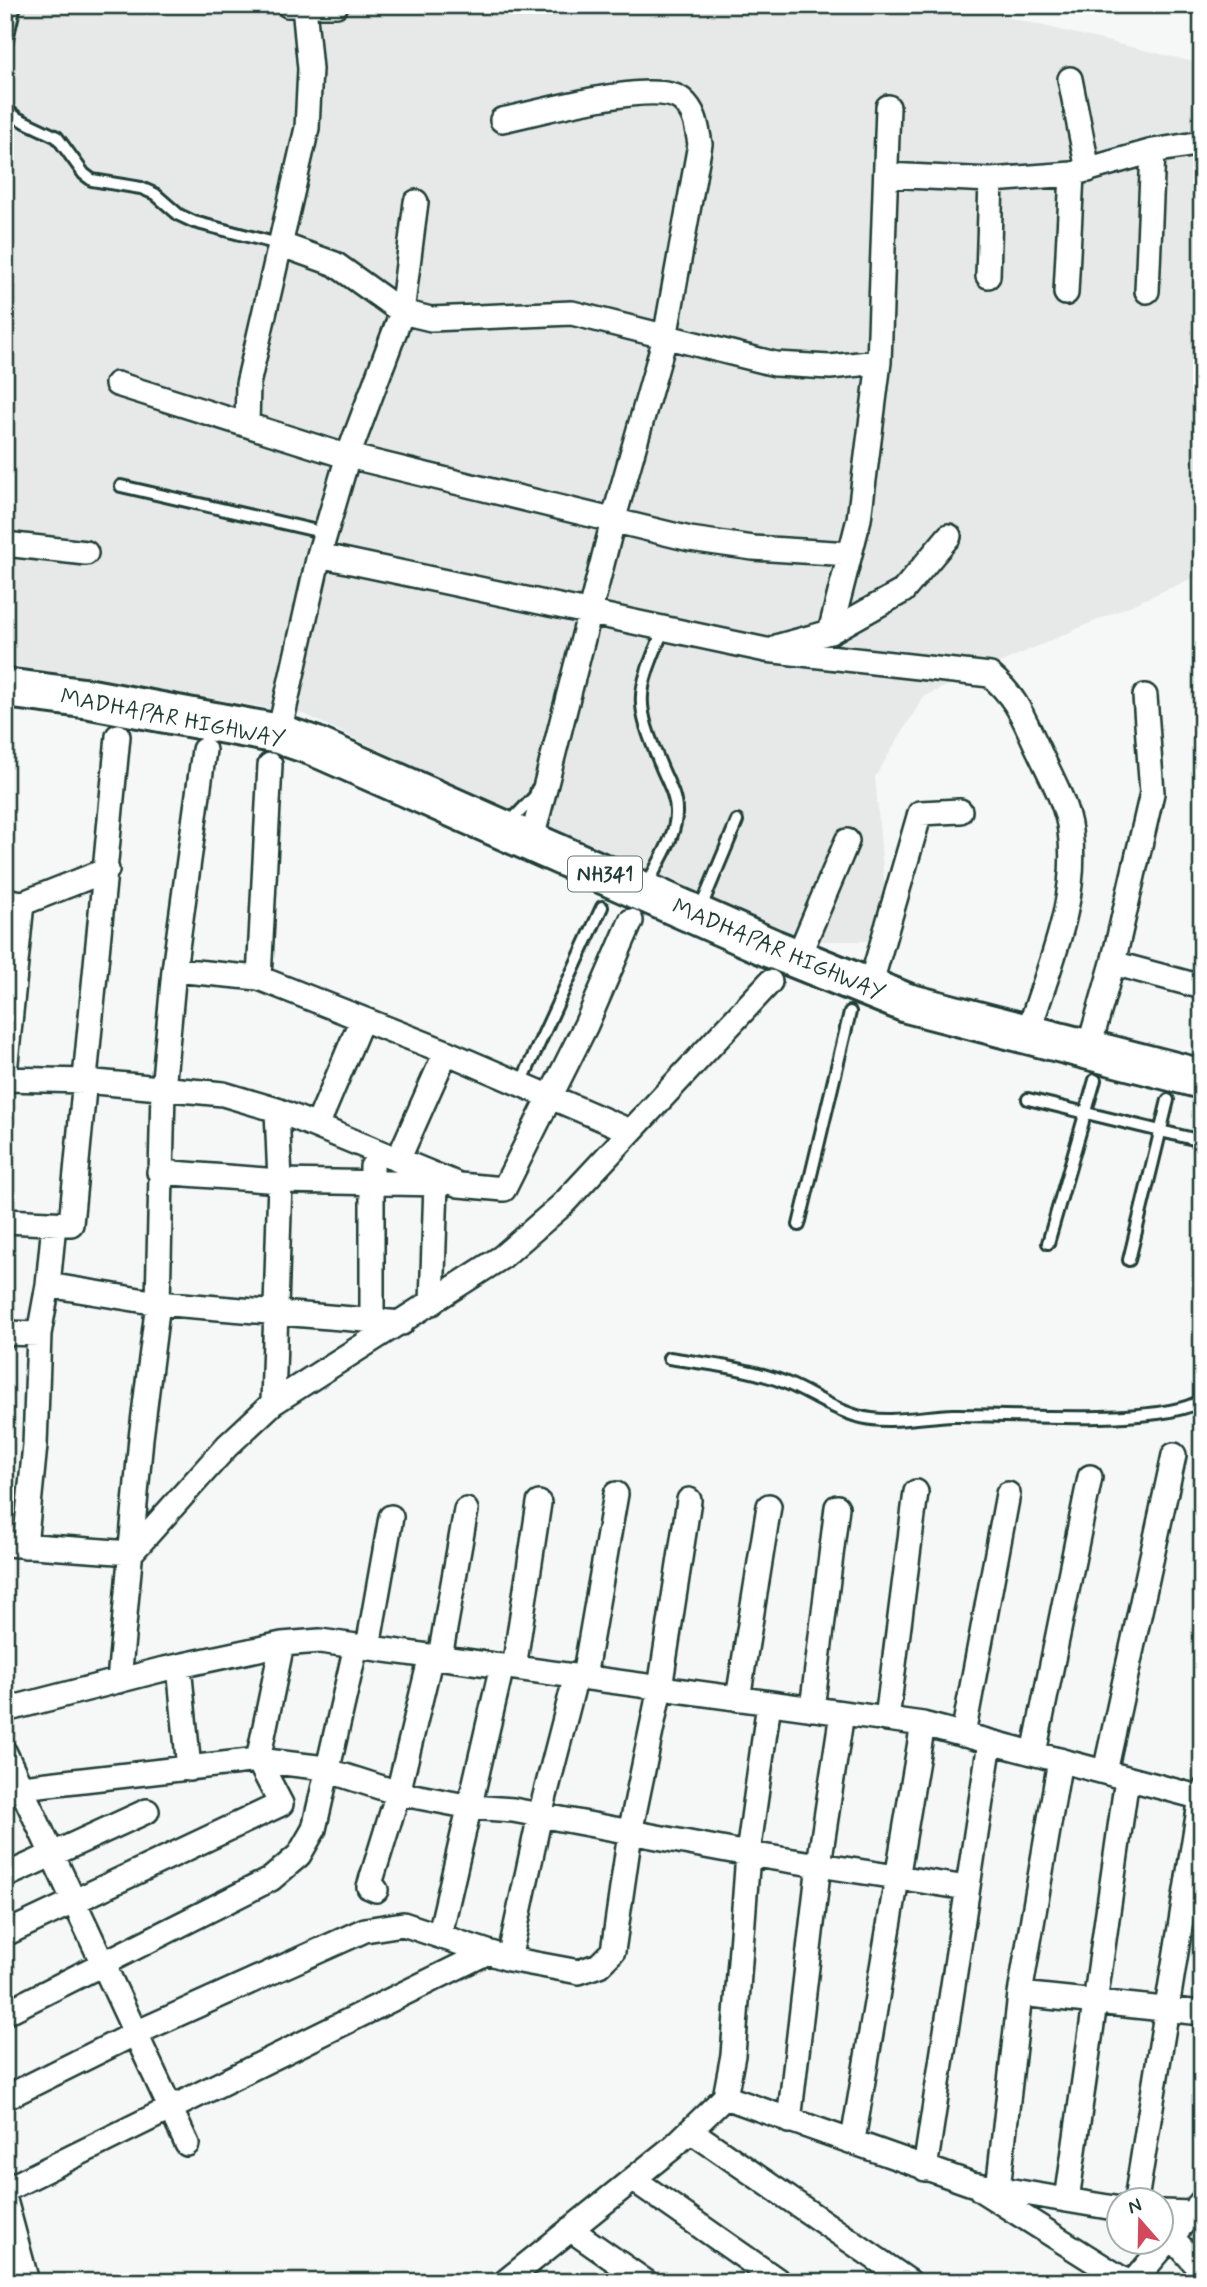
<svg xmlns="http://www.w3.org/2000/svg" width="1207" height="2287" viewBox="0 0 1207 2287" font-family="Mynerve,sans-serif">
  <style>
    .built { fill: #e6e9e8 }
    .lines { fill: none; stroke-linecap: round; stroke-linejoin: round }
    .lane-casing { stroke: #1f3d34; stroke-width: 16 }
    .street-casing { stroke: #1f3d34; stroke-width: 28 }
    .highway-casing { stroke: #1f3d34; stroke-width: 44 }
    .lane { stroke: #fff; stroke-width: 10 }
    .street { stroke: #fff; stroke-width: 23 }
    .highway { stroke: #fff; stroke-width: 38 }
    .rail { stroke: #1f3d34; stroke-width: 5; stroke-dasharray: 10 5; stroke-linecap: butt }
    .labels { text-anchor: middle; stroke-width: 5; stroke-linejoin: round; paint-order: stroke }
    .shield { fill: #fff; stroke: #627771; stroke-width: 2 }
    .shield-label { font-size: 21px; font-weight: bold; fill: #1f3d34 }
    .street-label { font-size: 23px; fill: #1f3d34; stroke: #fff }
  </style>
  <rect width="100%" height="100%" fill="#f6f7f7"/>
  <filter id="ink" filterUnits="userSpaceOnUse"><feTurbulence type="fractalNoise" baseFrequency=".0143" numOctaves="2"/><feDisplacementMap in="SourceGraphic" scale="14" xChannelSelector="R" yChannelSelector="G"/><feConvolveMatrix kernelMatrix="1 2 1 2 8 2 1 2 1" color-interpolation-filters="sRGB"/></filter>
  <g filter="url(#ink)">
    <!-- built -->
    <path class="built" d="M5,5H977L1002,16L1202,64V574L924,696L875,777L889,941H776L304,714L5,664Z"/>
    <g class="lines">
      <!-- lane casing -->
      <g class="lane-casing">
        <path id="lane" d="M5,48L15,5
          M5,108L17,118L57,137L84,174L92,180L141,188L155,194L179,215L194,222L282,245
          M121,486L326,533
          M511,821L535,796L537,789
          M649,881C659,861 677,835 676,811C676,795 667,781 661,766C633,699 637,694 664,628
          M702,905L737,821
          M521,1083L602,907
          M1028,1099L1202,1141
          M799,1225L850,1012
          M1048,1243L1095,1080
          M1129,1260L1168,1100
          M669,1358C708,1364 748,1368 784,1382C809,1392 832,1409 857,1416C887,1425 923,1416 953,1415C1008,1414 1161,1427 1202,1400"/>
      </g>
      <!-- street casing -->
      <g class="street-casing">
        <path id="street" d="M288,5H336
          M1070,79L1088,170
          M502,120C537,113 656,78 682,100C696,112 697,128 700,144L665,338L613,521L534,831
          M886,175L991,180L1072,174L1153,151L1202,143
          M282,245L335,264L402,312L431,319L572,313L775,364L830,367L879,362
          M988,276L991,180
          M1147,291L1153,151
          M1066,293L1072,174
          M117,384L336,453L690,539L753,548L850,554
          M247,424L248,384L307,128L310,69L304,6
          M5,544L86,553
          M319,555L766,650L990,675C1018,699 1023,718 1039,751C1050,775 1067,804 1070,831C1079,898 1051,961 1031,1024
          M830,632L859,519L879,362L888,107
          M779,646L830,632L903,591L949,536
          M281,724L319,555L348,456L402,312L416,202
          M5,900L22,903L5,1072
          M8,909L107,870
          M801,950L847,841
          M1113,963L1202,987
          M174,970L259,978L446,1052L630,1131
          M259,978L270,765
          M872,979L920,813L960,811
          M1091,1040L1113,963L1152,793L1145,696
          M5,1079L85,1081L223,1094L277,1110L459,1185L504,1189L586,1025L631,921
          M317,1126L362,1019
          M398,1160L446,1052
          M159,1172L280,1181L442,1184
          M5,1221L71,1224L118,736
          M48,1285L54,1224
          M432,1303L436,1184
          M372,1318V1167
          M5,1333L39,1334L48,1285L158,1303L402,1323
          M273,1403L280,1181L277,1110
          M5,1544L131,1553L227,1446L273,1403L502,1257L562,1205L770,982
          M25,1546L35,1445L39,1334
          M368,1647L391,1517
          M440,1657L466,1510
          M179,1666L189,1769
          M514,1668L539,1503
          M584,1677L616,1494
          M119,1681L141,1438L158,1303L163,1090L174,970L204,750
          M738,1699L769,1506
          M812,1709L837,1507
          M5,1710L160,1670L282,1644L320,1641L923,1724L1202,1798
          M887,1719L916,1492
          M963,1735L1008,1494
          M5,1753L187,2144
          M1034,1753L1090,1477
          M1105,1772L1174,1455
          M5,1793L22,1787L258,1760L317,1767L398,1793L471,1807L513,1810L748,1854L967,1888
          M5,1876L147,1811
          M376,1890L369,1887L398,1793L431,1656
          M5,1934L281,1804L258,1760L282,1644
          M440,1934L502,1666
          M509,1959L540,1815L576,1676
          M1020,1994L1202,2013
          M5,2013L271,1879L299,1855L314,1829L356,1646
          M725,2097L972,2184L1120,2209
          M5,2098L136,2033L365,1930L403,1924L509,1959L579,1972L599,1965L613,1951L630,1833L660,1688L689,1500
          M789,2121L819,1864L842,1713
          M691,2131L910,2282
          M853,2140L923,1724
          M925,2169L990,1742
          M633,2179L780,2282
          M998,2189L1020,1994L1060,1760
          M5,2190L486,1953
          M981,2190L1127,2282
          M5,2200L27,2282
          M1067,2200L1127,1778
          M1136,2200L1202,1791
          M1162,2212L1192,2213
          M570,2229L646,2282
          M1170,2235L1202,2271
          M505,2282L673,2147L725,2097L733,2055L748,1854L769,1703
          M1133,2282L1202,2201"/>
      </g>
      <!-- highway casing -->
      <g class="highway-casing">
        <path id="highway" d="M5,688L91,699L279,734L314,746L773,949L907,1003L1202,1079"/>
      </g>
      <!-- lane -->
      <use href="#lane" class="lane"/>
      <!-- street -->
      <use href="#street" class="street"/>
      <!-- highway -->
      <use href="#highway" class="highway"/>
      <!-- rail -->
      <path class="rail" d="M1187,5L1202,8"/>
    </g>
  </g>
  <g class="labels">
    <!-- shield labels -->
    <rect class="shield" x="568" y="856.5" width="74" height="35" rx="5"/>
    <g class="shield-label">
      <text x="605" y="881">NH341</text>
    </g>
    <!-- street labels -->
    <g class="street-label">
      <text transform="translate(173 717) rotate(11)" y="8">MADHAPAR HIGHWAY</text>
      <text transform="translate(779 949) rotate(23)" y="8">MADHAPAR HIGHWAY</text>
    </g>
  </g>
  <!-- margin -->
  <rect width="1207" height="2287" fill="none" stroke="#fff" stroke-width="28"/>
  <rect x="14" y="14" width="1179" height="2259" fill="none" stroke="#1f3d34" stroke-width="2.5" filter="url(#ink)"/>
  <!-- north arrow -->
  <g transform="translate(1140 2221) rotate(340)"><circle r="33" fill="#ffffff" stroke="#a5b1ae" stroke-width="2"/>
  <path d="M0-5L12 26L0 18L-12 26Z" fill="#d1495b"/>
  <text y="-10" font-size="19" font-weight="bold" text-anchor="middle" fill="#1f3d34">N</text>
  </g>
</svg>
